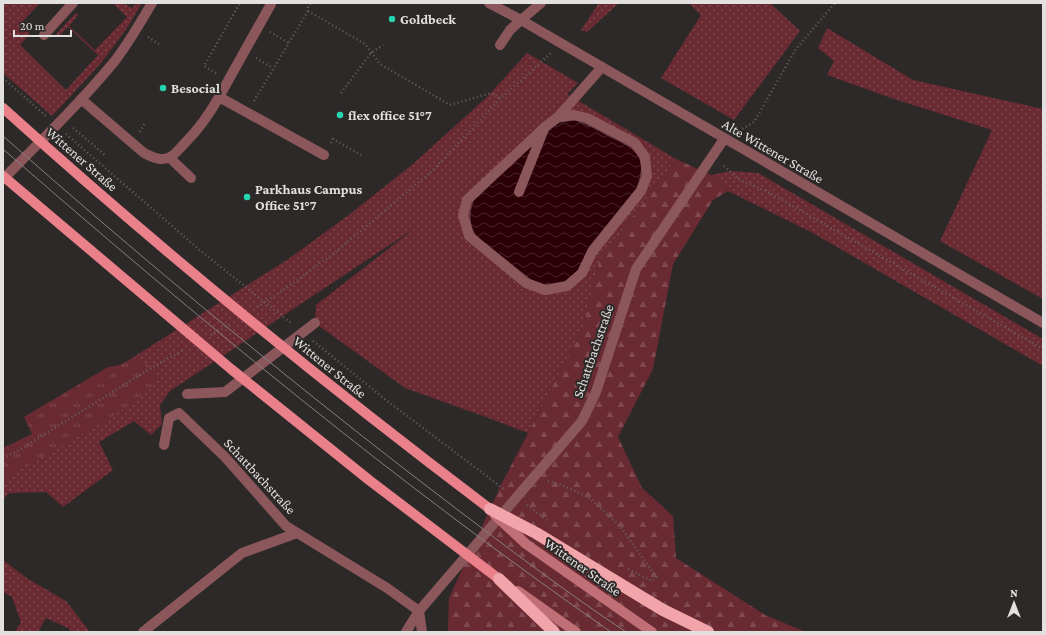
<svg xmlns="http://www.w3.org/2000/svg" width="1046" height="635" viewBox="0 0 1046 635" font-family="'Crimson Pro',serif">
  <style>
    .grass { fill: url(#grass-dots) }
    .forest { fill: url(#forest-firs) }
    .park { fill: url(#park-tufts) }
    .water { fill: url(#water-waves); stroke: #624348 }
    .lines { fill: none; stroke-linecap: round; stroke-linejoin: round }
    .path { stroke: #666161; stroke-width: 2.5; stroke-dasharray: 1 3; stroke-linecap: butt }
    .lane { stroke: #8b575b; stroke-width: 10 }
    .street { stroke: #8b575b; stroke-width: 10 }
    .secondary { stroke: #c06f76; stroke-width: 10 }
    .primary { stroke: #e9808a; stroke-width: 10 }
    .highway { stroke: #f1a4a9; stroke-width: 12 }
    .tram { stroke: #848080; stroke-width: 1 }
    .poi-dot { fill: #24d5af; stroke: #2e2929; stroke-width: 1.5 }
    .labels { text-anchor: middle; stroke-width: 4; stroke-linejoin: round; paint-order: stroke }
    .poi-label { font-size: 14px; font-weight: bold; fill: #e3e0e0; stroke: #2e2929; text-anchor: start }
    .street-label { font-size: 14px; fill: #e3e0e0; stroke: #2e2929 }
  </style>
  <defs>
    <pattern id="grass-dots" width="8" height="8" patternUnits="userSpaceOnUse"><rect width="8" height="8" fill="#6a2a32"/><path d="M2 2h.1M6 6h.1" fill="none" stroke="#7f494f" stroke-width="1.8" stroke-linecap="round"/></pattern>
    <pattern id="forest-firs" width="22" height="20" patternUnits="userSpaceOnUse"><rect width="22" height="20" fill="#6a2a32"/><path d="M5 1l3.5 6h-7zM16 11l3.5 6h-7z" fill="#7f494f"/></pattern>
    <pattern id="park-tufts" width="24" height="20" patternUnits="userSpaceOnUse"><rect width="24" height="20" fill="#6a2a32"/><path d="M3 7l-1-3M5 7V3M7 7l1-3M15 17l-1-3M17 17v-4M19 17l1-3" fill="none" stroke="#7f494f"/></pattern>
    <pattern id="water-waves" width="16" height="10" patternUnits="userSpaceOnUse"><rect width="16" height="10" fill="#2b0007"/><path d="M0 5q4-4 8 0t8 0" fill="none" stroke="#4a252b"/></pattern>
  </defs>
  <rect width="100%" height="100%" fill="#2e2929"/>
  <!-- grass -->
  <path class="grass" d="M3,3H40L20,24L30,34L20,45L66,90L98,55L68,27L58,37L56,34L76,13L78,15L69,26L95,50L127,17L113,3H123L132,8L136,3H142L127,28L101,63L52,116L3,73Z
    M599,3H619L587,32L581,30Z
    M689,3H770L800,31L734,120L661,78L701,15Z
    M827,28L913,80L1043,109V299L940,241L992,130L894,99L827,75L834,61L818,48Z
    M527,53L578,83L567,94L676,159L599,262L583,328L528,433L486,417L405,388L315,323L316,305L415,228L170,391L160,405L162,424L151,435L134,421L99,442L113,470L63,507L46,492L9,493L3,499V474L152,366L132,358L287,260L350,214L413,164L487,97Z
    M731,171L758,173L1043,339V366L811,232L728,191L711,175Z
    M3,560L28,579L66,601L90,632H72L68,628L46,618L38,632H15L21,622L12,597L3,592Z"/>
  <!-- forest -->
  <path class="forest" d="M676,159L711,175L728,191L713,200L673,264L653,369L618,437L642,488L673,516L676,558L765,615L806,632H448L449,598L502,483L583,328L599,262Z"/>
  <!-- park -->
  <path class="park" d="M132,358L152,366L159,378L146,392L115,415L3,480V448L32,434L24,417L108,367L120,365Z"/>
  <!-- water -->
  <path class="water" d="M575,120C587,124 598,130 609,136C636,149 649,155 637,188L590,246L578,271L565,282L547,286L531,280L477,237C467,224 469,210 475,196L554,126L560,122Z"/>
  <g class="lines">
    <!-- path -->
    <path class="path" d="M308,11L365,44L380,64L450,105L491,93L500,98
      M270,32L289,43
      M148,37L159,44
      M256,58L273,68
      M216,73L204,66L240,3
      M3,78L46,116
      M341,93L371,53L383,45
      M254,101L308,11V7L311,3
      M73,128L105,155
      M739,131L754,122L796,49L835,3
      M140,132L145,123
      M66,134L202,252L292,324
      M331,143L333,139L363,156
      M724,166L738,179L768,192L1043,349
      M257,307L282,291L336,252L433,170L501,98L551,53
      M211,335L231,323
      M313,341L386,400L505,490
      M3,458L19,450L156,365L185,349
      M548,481L564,486L588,497L620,526L656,577L652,581L628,569
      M527,505L547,520"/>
    <!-- lane -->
    <path class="lane" d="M44,35L73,3
      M500,45L510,30L521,20
      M219,97L271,4
      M81,99L144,153C152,157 162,162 170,157C175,155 180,148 184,144C198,130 209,115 219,97L324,155
      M558,117L574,115L587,118L635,143L645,157L647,176L641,191L592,252L582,273L567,286L545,290L526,283L469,236L463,215L467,200L546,126L558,117L602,67
      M170,158L191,178
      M3,179C41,141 80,103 114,62C128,44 140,23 152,3
      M519,192L544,129
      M187,394L225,392L315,323
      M419,611L422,632
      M143,632L242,553L297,533"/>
    <!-- street -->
    <path class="street" d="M489,3L521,20L1043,323
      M521,20L541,3
      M164,445L169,418L179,413L225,457L286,526L387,588L419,611
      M406,632L419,611L582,421L596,392L636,269L724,139"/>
    <!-- secondary -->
    <path class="secondary" d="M495,515L526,544L652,632
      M518,591L576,632"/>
    <!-- primary -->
    <path class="primary" d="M3,108C159,249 322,382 490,509
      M3,176L231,369L369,480L499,579"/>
    <!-- highway -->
    <path class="highway" d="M490,509L536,533L663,610L708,632
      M499,579L554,632"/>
    <!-- tram -->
    <path class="tram" d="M3,136C134,252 269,364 407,471C479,526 551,582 626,632
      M3,149C198,319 398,484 611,632"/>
  </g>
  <!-- markers -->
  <g class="poi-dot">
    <circle cx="392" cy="19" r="4"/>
    <circle cx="163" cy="88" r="4"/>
    <circle cx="340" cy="115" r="4"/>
    <circle cx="247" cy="197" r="4"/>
  </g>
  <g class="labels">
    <!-- poi labels -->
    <g class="poi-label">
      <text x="400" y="24">Goldbeck</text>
      <text x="171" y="93">Besocial</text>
      <text x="348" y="120">flex office 51°7</text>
      <text x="255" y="194">Parkhaus Campus<tspan x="255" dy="16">Office 51°7</tspan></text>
    </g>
    <!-- street labels -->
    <g class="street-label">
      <text transform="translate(773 151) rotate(30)" y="5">Alte Wittener Straße</text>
      <text transform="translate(82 159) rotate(41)" y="5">Wittener Straße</text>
      <text transform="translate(593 351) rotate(-71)" y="5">Schattbachstraße</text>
      <text transform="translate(330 367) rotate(39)" y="5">Wittener Straße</text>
      <text transform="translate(260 476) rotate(47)" y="5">Schattbachstraße</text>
      <text transform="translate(583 567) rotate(35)" y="5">Wittener Straße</text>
    </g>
  </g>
  <!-- border -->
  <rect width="1046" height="635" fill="none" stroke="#e3e0e0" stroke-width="8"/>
  <!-- north arrow -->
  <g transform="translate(1014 603)" stroke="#2e2929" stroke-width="3" paint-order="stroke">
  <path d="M0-3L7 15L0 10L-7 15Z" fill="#e3e0e0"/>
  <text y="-6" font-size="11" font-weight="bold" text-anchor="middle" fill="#e3e0e0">N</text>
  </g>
  <!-- scale -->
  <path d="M14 30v6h57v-6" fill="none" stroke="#e3e0e0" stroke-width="2"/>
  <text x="20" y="30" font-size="12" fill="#e3e0e0" stroke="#2e2929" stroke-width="3" paint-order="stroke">20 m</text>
</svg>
